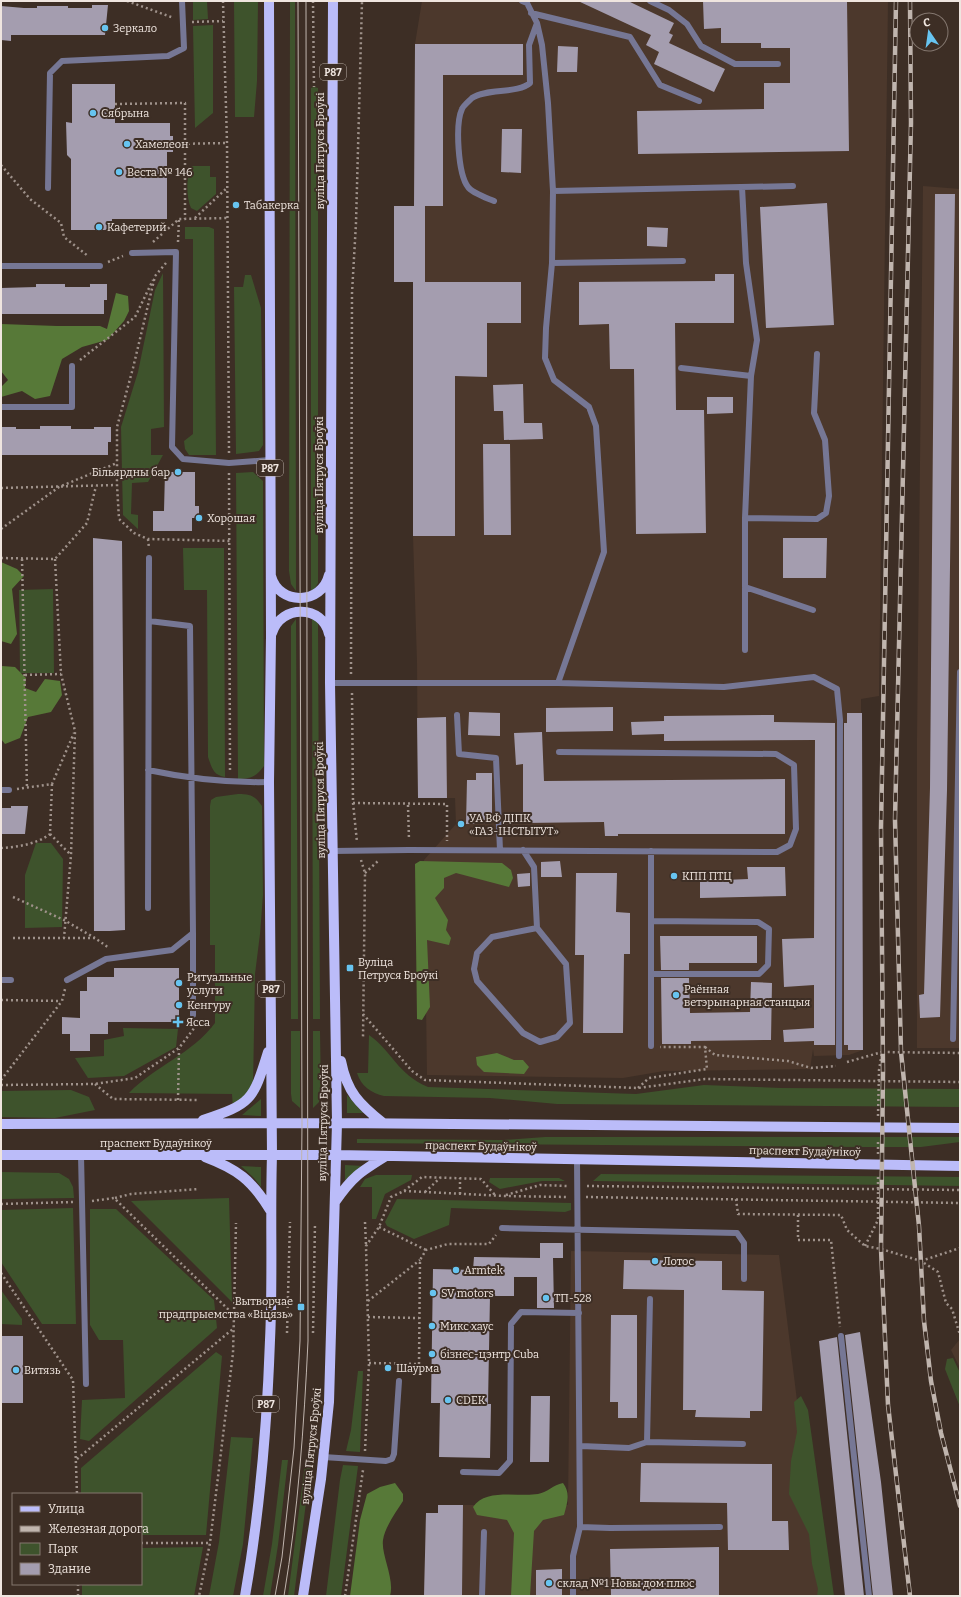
<svg xmlns="http://www.w3.org/2000/svg" width="961" height="1597" viewBox="0 0 961 1597" font-family="Bitter,serif">
  <style>
    .built { fill: #4c382c }
    .green { fill: #3e532c }
    .forest { fill: #577938 }
    .building { fill: #a49daf }
    .lines { fill: none; stroke-linecap: round; stroke-linejoin: round }
    .path { stroke: #9f928b; stroke-width: 2.5; stroke-dasharray: 2 3; stroke-linecap: butt }
    .service { stroke: #767795; stroke-width: 6 }
    .primary { stroke: #bbbcf9; stroke-width: 10 }
    .tram { stroke: #c0b5ae; stroke-width: 1 }
    .rail-casing { stroke: #c0b5ae; stroke-width: 4.5 }
    .rail { stroke: #3d2e25; stroke-width: 3; stroke-dasharray: 9; stroke-linecap: butt }
    .poi-dot { fill: #67c4f0; stroke: #3d2e25; stroke-width: 1.5 }
    .labels { text-anchor: middle; stroke-width: 4; stroke-linejoin: round; paint-order: stroke }
    .shield { fill: #3d2e25; stroke: #baaea7; stroke-width: 1 }
    .shield-label { font-size: 10px; font-weight: bold; fill: #efe5df }
    .poi-label { font-size: 11px; fill: #efe5df; stroke: #3d2e25; text-anchor: start }
    .street-label { font-size: 11px; fill: #efe5df; stroke: #3d2e25 }
  </style>
  <rect width="100%" height="100%" fill="#3d2e25"/>
  <!-- built -->
  <path class="built" d="M422,1H888L879,696L861,699L863,1050L849,1055L814,1056L813,1049L810,1069L664,1071L623,1078L427,1075L424,860L456,824L455,798H418L417,662L413,536V282H394V206H414L415,44Z
    M923,186L960,189V1048H917V738Z
    M571,1251L779,1255L811,1514L824,1596H424L426,1513H438V1505H568Z
    M960,1339V1368L951,1350Z"/>
  <!-- green -->
  <path class="green" d="M193,1H207L208,19L193,20Z
    M234,1H258L257,81L254,117H235Z
    M290,1H295L296,591L291,584L289,571Z
    M213,25V113L195,128L193,26Z
    M314,87L318,88V583L315,588L311,591V88Z
    M192,166H210V177H216V194L197,211L191,208C186,197 186,176 192,166Z
    M185,227H209L214,229L216,455H189L185,449L184,441L193,434V239H185Z
    M163,273L164,427L151,429V455H163L148,482L132,483L131,514L138,515V529L123,515L121,427L138,372L155,290Z
    M245,275H251L261,308L263,445L259,451L236,454L234,287H243Z
    M253,472L263,481L264,766C256,777 250,779 238,779L236,473Z
    M183,548H224L225,777C213,775 212,768 208,757L207,590H184Z
    M53,589L54,673H20L19,590Z
    M296,619L298,1019H291V626Z
    M312,619L315,620L318,624L320,1019H313Z
    M238,794C251,794 255,796 262,806L263,895L260,934L255,974L253,1087L233,1108L232,1094L129,1093C155,1066 192,1054 215,1023V945H210V806L211,800L216,797Z
    M36,843H51L63,859L62,927L25,928V875Z
    M123,1028L178,1029L176,1047L124,1076L88,1078L75,1058L104,1056V1040L124,1036Z
    M291,1031H300V1108L292,1101L291,1094Z
    M313,1031H320L321,1093L319,1102L313,1108Z
    M369,1035C393,1052 397,1074 428,1087L636,1094L704,1085L781,1088L960,1089V1107L557,1104L490,1098L384,1096C371,1093 361,1086 357,1073H368Z
    M71,1090L89,1097L95,1110L55,1118L1,1117V1091Z
    M347,1095L363,1113H347Z
    M261,1099V1116L242,1115Z
    M545,1137H960V1142L921,1147H861L357,1143V1139L503,1140Z
    M345,1165L364,1166L345,1181Z
    M241,1166L261,1167V1187L254,1178Z
    M1,1172L59,1173L69,1179L73,1187L74,1198L1,1199Z
    M601,1174L960,1177V1186L593,1181Z
    M376,1175H412L411,1180L385,1194L376,1219H372V1187H360L365,1179Z
    M490,1178H559L565,1181H542L500,1189L489,1182Z
    M229,1198L232,1302L131,1201Z
    M397,1199L571,1203V1210L565,1212L451,1208L449,1225L414,1239L387,1226L385,1222Z
    M73,1208L76,1324H42L1,1262V1210Z
    M90,1209H116L214,1300L217,1328L89,1441L80,1439L82,1400L125,1398L123,1340H99L90,1325Z
    M1,1290L22,1319V1325L1,1324Z
    M216,1352L222,1356L206,1535H141V1494H81V1468Z
    M953,1358L960,1373V1407L945,1369L947,1359Z
    M358,1371H363L360,1452L346,1451L351,1430Z
    M801,1396L808,1410L834,1596H817L818,1589L812,1564L809,1534L789,1494L791,1461L797,1432L794,1402Z
    M231,1437L253,1438L243,1544L233,1596H209L219,1542Z
    M282,1460H288L278,1545L270,1596H263L272,1544Z
    M305,1464H311L294,1596H288Z
    M343,1465L358,1466L341,1596H326L340,1480Z
    M203,1547L194,1596H82V1584H141V1548Z"/>
  <!-- forest -->
  <path class="forest" d="M116,293L128,296L129,311L124,321L107,340L82,347L62,359L50,396L35,399L22,391L1,397V387L8,380L1,371V324L57,326H100L107,329Z
    M1,562L17,569L24,576L12,589L17,634L11,644L1,641Z
    M2,666L15,667L26,678L25,688L36,692L45,679L60,681L62,695L51,712L28,717L20,738L5,744L1,739V668Z
    M420,861L502,863L511,870L513,878L509,887L456,873L444,878V888L435,898L448,920L446,930L451,938L449,945L427,940L430,1007L422,1020L417,1019L415,864Z
    M497,1053L514,1060H523L529,1067L524,1074L484,1072L477,1065L476,1057Z
    M395,1483L403,1494V1501C396,1512 385,1527 383,1540C381,1555 395,1579 390,1596H350L360,1520L367,1494L380,1487Z
    M563,1483C571,1494 567,1503 564,1515L543,1520L534,1531L530,1596H511L514,1533L507,1520L477,1515L473,1507C485,1488 518,1497 538,1494C548,1492 553,1485 563,1483Z"/>
  <!-- building -->
  <path class="building" d="M578,1H628L674,23L669,33L673,35L669,43L725,69L714,92L654,64L659,52L646,45L651,35Z
    M703,1H847L849,151L638,154L637,111L764,109V83H790V48H761V43H721V28L704,29Z
    M92,5H108L105,35H11V41L1,40V6L24,8H37V6H68V8H92Z
    M415,44H523V75H443V206H425V282H521V323H487V377L455,376V536H413V282H394V206H414Z
    M558,46L578,47L577,72H557Z
    M72,84H115V123H170V136H173V152H167V219H112V230H71V159L67,155L66,122L72,123Z
    M502,129H522L521,173L501,172Z
    M935,194H955L947,790L940,1017L920,1018L919,995L924,994L930,788Z
    M827,203L834,325L766,328L760,207Z
    M647,227L668,228L667,247L647,246Z
    M715,274H734V323H675L676,410H704L706,533L636,534L634,369H610L609,324L579,325V282L715,281Z
    M36,284H65V287H90V284H107V300H104V314H1V288L36,287Z
    M523,384L524,423H542L543,439L504,440L503,411H494L493,385Z
    M707,397H733V413L707,414Z
    M40,426H71V429H94V427H111V442H108V455H1V427H16V429H40Z
    M483,444H510L511,535H484Z
    M165,472H195V506H199V518H192V531H153V511H164Z
    M93,538L122,541L125,930L110,931H94Z
    M783,538H827L826,578H783Z
    M613,707V731L546,732V708Z
    M469,712L500,713V736L468,735Z
    M847,713H862L863,1050H848V1045H844V723H847Z
    M774,715V722L835,723V1045H814V1041L784,1042L783,1030L814,1028V985L784,987L782,939L814,938L815,740L664,741V734L632,735L631,722L664,721V716Z
    M446,717L447,798H418L417,718Z
    M542,732L544,781L785,779V834H618V836H605L604,822L523,823V764L516,765L514,733Z
    M476,773H492V823L466,824L467,780H476Z
    M11,806H28L25,834H1V808H11Z
    M560,861L562,877H541V862Z
    M747,867H785L786,896L700,898V881L748,879Z
    M530,873V886L518,887L517,874Z
    M576,873H617L616,912L630,913V954H624L623,1033H583L584,955H575Z
    M660,936H757V963H689V970H661Z
    M114,968H179V1022H108V1034H90V1051H70V1034H62V1017L80,1018V991H87V977H114Z
    M661,978H689L690,1013L750,1012L751,982L772,983L771,1040L691,1041V1044H662Z
    M540,1243H563V1258H553L554,1308H537V1277H514V1296H490L488,1404H491L490,1458L439,1457L440,1403H431L433,1269L473,1270L474,1257L540,1258Z
    M624,1260L722,1261V1290L764,1291L762,1411H750V1418L695,1417L696,1410H683L684,1290L623,1289Z
    M611,1315H637V1418H618V1402H610Z
    M860,1332L881,1482L893,1596H873L845,1335Z
    M1,1336H23V1403H1Z
    M837,1337L864,1596H845L819,1341Z
    M531,1396H550L549,1462H530Z
    M641,1463L772,1464V1521H788L789,1550H728L727,1503L640,1502Z
    M438,1505H463L462,1596H424L426,1513H438Z
    M719,1547V1596H611L610,1549Z
    M562,1569V1596H536V1570Z"/>
  <g class="lines">
    <!-- path -->
    <path class="path" d="M127,1L174,18
      M223,1L227,143L229,454
      M313,1L314,87
      M192,22L223,21
      M115,104L185,103V219
      M173,144L227,143
      M1,165L30,199L61,223L64,237L88,256
      M195,218L228,187
      M153,242L179,219L228,218
      M178,242L179,219
      M108,262L123,256
      M166,263L155,276L133,368L117,427V485L119,519L134,533L148,539L231,541
      M80,360L135,317L153,280
      M229,473L230,772
      M1,488L116,485
      M1,529L59,487L117,463
      M148,539L149,548
      M1,558L55,559L87,523L96,486
      M22,559L27,789
      M55,559L61,674L75,731L71,855L64,938
      M351,674L352,293L356,223L362,1
      M25,675L61,674
      M352,693L353,803L357,842
      M52,784L50,834L71,855
      M17,789L52,784L74,733
      M353,803L447,804V841
      M408,805L409,840
      M1,848C18,847 37,844 50,834
      M361,860L365,873L363,1038
      M365,873L378,861
      M13,897L64,920L95,938
      M13,938H95L109,948
      M1,1000L61,1001
      M363,1014L412,1071L425,1080L638,1088L705,1079L960,1082
      M705,1047L715,1055L788,1061L811,1068L836,1066
      M847,1062L882,1052
      M1,1080L62,1001L65,989
      M95,1084L113,1099L199,1100
      M1,1085L95,1084L135,1078L179,1048L195,1027L194,1024
      M638,1088L649,1078L707,1069L705,1047H660
      M178,1100L179,1049
      M878,1116L879,1070L882,1052L960,1053
      M878,1154V1139
      M587,1186L960,1190
      M404,1191L504,1196L567,1197
      M425,1192L440,1178
      M460,1194V1178
      M506,1195L540,1185L568,1186
      M586,1197L960,1203
      M115,1198L131,1194L199,1189
      M736,1199L738,1214L841,1215L847,1230L865,1246L881,1249L921,1261L938,1272L946,1303L952,1309L960,1335
      M92,1201L114,1198L234,1315L233,1353L210,1543L199,1596
      M1,1204L73,1202
      M798,1215V1240H831L840,1327
      M365,1222L366,1245
      M379,1227L426,1250
      M865,1246L878,1220V1177
      M921,1261L960,1248
      M1,1273L73,1380L77,1494
      M368,1301L420,1260
      M234,1314L236,1223
      M368,1317L419,1318
      M287,1333L290,1222
      M313,1333L315,1223
      M369,1363L419,1364L420,1260L426,1250L448,1244H489L496,1235
      M365,1451L369,1363L366,1246L379,1227L391,1197L404,1191L422,1177L481,1179L495,1195
      M77,1459L234,1328
      M141,1543H210
      M78,1584V1596
      M345,1596L363,1470"/>
    <!-- service -->
    <path class="service" d="M522,1L527,3L537,23L542,45L548,103L553,191L552,263L546,328L545,358L554,380L589,407L596,426L604,552L558,683
      M650,1L669,10L687,24L701,46L735,64H778
      M531,13L630,37L660,85L699,101
      M742,187L746,263L757,340L751,376L745,518V650
      M48,188L50,73L62,61L168,56L184,48L182,1
      M553,191L793,186
      M494,201C487,198 472,193 468,187C458,174 455,124 462,109C463,106 469,101 472,98C486,88 518,94 530,83L529,45L537,23
      M132,253L176,252L172,447L183,459L229,463L270,460
      M552,263L683,261
      M1,266H100
      M681,368L751,376
      M1,407H72V366
      M745,518L817,519L826,513L829,496L825,440L814,413L817,354
      M745,587L813,610
      M330,683H558L724,687L814,677L837,689L840,720L839,1056
      M457,715L459,754L496,758L500,850
      M148,770C190,779 227,783 269,782
      M1,790H9
      M523,850L534,867L537,928L492,937L477,953L474,969L477,981L523,1033L540,1042L557,1037L570,1023L566,964L537,928
      M332,851L409,850L777,852L790,845L796,829L794,765L776,754L559,752
      M651,851V1046
      M148,908L149,558
      M651,921L758,922L769,929L768,965L759,974H651
      M193,933V1015
      M1,980H11
      M67,980L106,959L172,950L193,933L190,626L149,621
      M953,1039L960,672
      M81,1155L86,1384
      M502,1228L737,1233L744,1243V1279
      M841,1336L869,1596
      M647,1442L743,1444
      M581,1446L629,1448L647,1442L650,1299
      M323,1457L386,1461L392,1459L394,1454L399,1381
      M463,1472L499,1473L510,1461L511,1324L521,1312L579,1313
      M580,1527L610,1528L720,1527
      M482,1596L484,1532
      M573,1596V1556L580,1527L577,1159"/>
    <!-- primary -->
    <path class="primary" d="M271,576C279,606 322,605 329,575
      M272,633C281,604 323,605 329,634
      M341,1061C347,1092 359,1104 383,1123
      M203,1120C251,1104 253,1101 268,1052
      M1,1124L337,1123L960,1128
      M1,1155H335L960,1166
      M205,1157C237,1169 252,1180 270,1210
      M335,1202C352,1177 360,1172 386,1156
      M245,1596C260,1511 267,1426 270,1340C273,1278 270,1217 272,1155L269,782L271,636L269,1
      M303,1596L321,1479L329,1402L337,1123L330,683L333,1"/>
    <!-- tram -->
    <path class="tram" d="M275,1596L282,1557L294,1448L300,1341L302,1123L298,1
      M284,1596C298,1512 304,1426 308,1341L306,1"/>
    <!-- rail casing -->
    <g class="rail-casing">
      <path id="rail" d="M896,1L881,828L883,1070L881,1249L888,1405L910,1596
        M910,1L911,123L895,820L901,1052L919,1226L924,1321L931,1381L941,1433L960,1506"/>
    </g>
    <!-- rail -->
    <use href="#rail" class="rail"/>
  </g>
  <!-- markers -->
  <g class="poi-dot">
    <circle cx="105" cy="28" r="4"/>
    <circle cx="93" cy="113" r="4"/>
    <circle cx="127" cy="144" r="4"/>
    <circle cx="119" cy="172" r="4"/>
    <circle cx="236" cy="205" r="4"/>
    <circle cx="99" cy="227" r="4"/>
    <circle cx="178" cy="472" r="4"/>
    <circle cx="199" cy="518" r="4"/>
    <circle cx="461" cy="824" r="4"/>
    <circle cx="674" cy="876" r="4"/>
    <rect x="346" y="964" width="8" height="8" rx="2"/>
    <circle cx="179" cy="983" r="4"/>
    <circle cx="676" cy="995" r="4"/>
    <circle cx="179" cy="1005" r="4"/>
    <path d="M176 1016h4v4h4v4h-4v4h-4v-4h-4v-4h4z"/>
    <circle cx="655" cy="1261" r="4"/>
    <circle cx="456" cy="1270" r="4"/>
    <circle cx="433" cy="1293" r="4"/>
    <circle cx="546" cy="1298" r="4"/>
    <rect x="297" y="1303" width="8" height="8" rx="2"/>
    <circle cx="432" cy="1326" r="4"/>
    <circle cx="432" cy="1354" r="4"/>
    <circle cx="388" cy="1368" r="4"/>
    <circle cx="16" cy="1370" r="4"/>
    <circle cx="448" cy="1400" r="4"/>
    <circle cx="549" cy="1583" r="4"/>
  </g>
  <g class="labels">
    <!-- shield labels -->
    <g class="shield">
      <rect x="320" y="64" width="26" height="16" rx="3"/>
      <rect x="257" y="460" width="26" height="16" rx="3"/>
      <rect x="258" y="981" width="26" height="16" rx="3"/>
      <rect x="253" y="1396" width="26" height="16" rx="3"/>
    </g>
    <g class="shield-label">
      <text x="333" y="76">Р87</text>
      <text x="270" y="472">Р87</text>
      <text x="271" y="993">Р87</text>
      <text x="266" y="1408">Р87</text>
    </g>
    <!-- poi labels -->
    <g class="poi-label">
      <text x="113" y="32">Зеркало</text>
      <text x="101" y="117">Сябрына</text>
      <text x="135" y="148">Хамелеон</text>
      <text x="127" y="176">Веста № 146</text>
      <text x="244" y="209">Табакерка</text>
      <text x="107" y="231">Кафетерий</text>
      <text x="170" y="476" text-anchor="end">Більярдны бар</text>
      <text x="207" y="522">Хорошая</text>
      <text x="469" y="822">УА ВФ ДІПК<tspan x="469" dy="13">«ГАЗ-ІНСТЫТУТ»</tspan></text>
      <text x="682" y="880">КПП ПТЦ</text>
      <text x="358" y="966">Вуліца<tspan x="358" dy="13">Петруся Броўкі</tspan></text>
      <text x="187" y="981">Ритуальные<tspan x="187" dy="13">услуги</tspan></text>
      <text x="684" y="993">Раённая<tspan x="684" dy="13">ветэрынарная станцыя</tspan></text>
      <text x="187" y="1009">Кенгуру</text>
      <text x="186" y="1026">Ясса</text>
      <text x="663" y="1265">Лотос</text>
      <text x="464" y="1274">Armtek</text>
      <text x="441" y="1297">SV motors</text>
      <text x="554" y="1302">ТП-528</text>
      <text x="293" y="1305" text-anchor="end">Вытворчае<tspan x="293" dy="13">прадпрыемства «Віцязь»</tspan></text>
      <text x="440" y="1330">Микс хаус</text>
      <text x="440" y="1358">бізнес-цэнтр Cuba</text>
      <text x="396" y="1372">Шаурма</text>
      <text x="24" y="1374">Витязь</text>
      <text x="456" y="1404">CDEK</text>
      <text x="557" y="1587">склад №1 Новы дом плюс</text>
    </g>
    <!-- street labels -->
    <g class="street-label">
      <text transform="translate(320 151) rotate(-90)" y="4">вуліца Пятруся Броўкі</text>
      <text transform="translate(319 475) rotate(-90)" y="4">вуліца Пятруся Броўкі</text>
      <text transform="translate(320 800) rotate(-91)" y="4">вуліца Пятруся Броўкі</text>
      <text transform="translate(323 1123) rotate(-89)" y="4">вуліца Пятруся Броўкі</text>
      <text x="156" y="1147">праспект Будаўнікоў</text>
      <text transform="translate(481 1146) rotate(1)" y="4">праспект Будаўнікоў</text>
      <text transform="translate(805 1151) rotate(1)" y="4">праспект Будаўнікоў</text>
      <text transform="translate(311 1446) rotate(-84)" y="4">вуліца Пятруся Броўкі</text>
    </g>
  </g>
  <!-- border -->
  <rect width="961" height="1597" fill="none" stroke="#efe5df" stroke-width="4"/>
  <!-- legend -->
  <rect x="12" y="1493" width="130" height="92" fill="#3d2e25" stroke="#84776f"/>
  <rect x="20" y="1506" width="20" height="6" fill="#bbbcf9" stroke="#84776f"/>
  <text x="48" y="1513" font-size="12" fill="#efe5df">Улица</text>
  <rect x="20" y="1526" width="20" height="6" fill="#c0b5ae" stroke="#84776f"/>
  <text x="48" y="1533" font-size="12" fill="#efe5df">Железная дорога</text>
  <rect x="20" y="1543" width="20" height="12" fill="#3e532c" stroke="#84776f"/>
  <text x="48" y="1553" font-size="12" fill="#efe5df">Парк</text>
  <rect x="20" y="1563" width="20" height="12" fill="#a49daf" stroke="#84776f"/>
  <text x="48" y="1573" font-size="12" fill="#efe5df">Здание</text>
  <!-- north arrow -->
  <g transform="translate(929 32) rotate(347)"><circle r="19" fill="#3d2e25" stroke="#84776f"/>
  <path d="M0-3L7 15L0 10L-7 15Z" fill="#67c4f0"/>
  <text y="-6" font-size="11" font-weight="bold" text-anchor="middle" fill="#efe5df">С</text>
  </g>
</svg>
